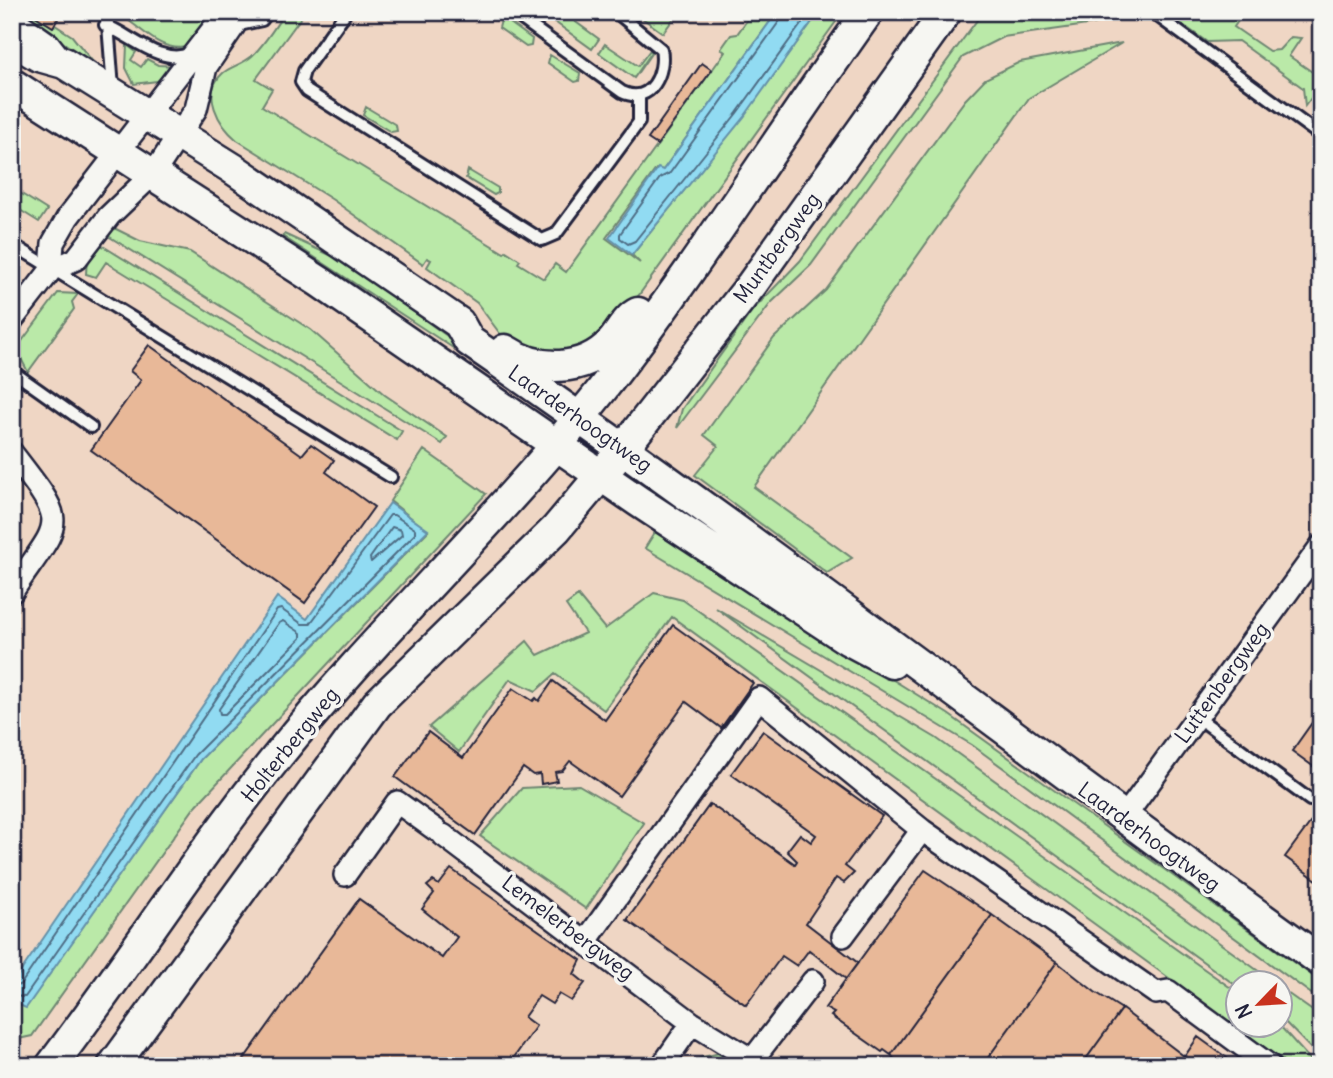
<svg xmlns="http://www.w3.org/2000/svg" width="1333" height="1078" viewBox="0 0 1333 1078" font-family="Delius,sans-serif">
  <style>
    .built { fill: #efd6c4; fill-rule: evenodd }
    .green { fill: #bae9a8; stroke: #6e8672; stroke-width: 2 }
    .water { fill: #91dbf2; stroke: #6591a9; stroke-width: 2 }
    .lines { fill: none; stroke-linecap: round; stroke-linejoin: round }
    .shore { stroke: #4e6c84; stroke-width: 2 }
    .building { fill: #e8b898; stroke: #22223b; stroke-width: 2 }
    .lane-casing { stroke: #22223b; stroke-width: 16 }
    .street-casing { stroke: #22223b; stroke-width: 26 }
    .secondary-casing { stroke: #22223b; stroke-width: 35 }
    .lane { stroke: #f6f6f2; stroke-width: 10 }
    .street { stroke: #f6f6f2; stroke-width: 21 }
    .secondary { stroke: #f6f6f2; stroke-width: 30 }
    .labels { text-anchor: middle; stroke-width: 7; stroke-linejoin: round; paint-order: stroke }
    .street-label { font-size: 21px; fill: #22223b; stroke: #f6f6f2 }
  </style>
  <rect width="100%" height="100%" fill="#f2e3d7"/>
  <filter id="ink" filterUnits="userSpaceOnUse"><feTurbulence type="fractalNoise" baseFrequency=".0143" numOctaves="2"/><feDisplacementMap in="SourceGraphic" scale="14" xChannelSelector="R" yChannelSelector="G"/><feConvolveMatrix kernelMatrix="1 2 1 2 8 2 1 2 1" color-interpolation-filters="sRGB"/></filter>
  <g filter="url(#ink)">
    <!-- built -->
    <path class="built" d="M12,12H1321V1066H12ZM1238,984H1280V1026H1238Z"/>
    <!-- green -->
    <path class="green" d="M16,12H35L72,36L93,62Z
      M130,12H219L187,47C163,52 146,33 128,20Z
      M285,12H305L256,79L272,89L262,106L504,253L506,251L520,260L518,263L544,279L555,264L566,272L725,52L721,49L731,35L737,34L753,12H777L663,170L656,169L606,238L640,263L632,255L743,117L819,12H843L618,324L606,336L554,357L504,339L477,303L427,267L431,260L427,258L423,264L333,200L237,140C219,125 200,93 223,73C232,66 243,64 252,56C265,44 275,27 285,12Z
      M541,12H562L599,39L592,49Z
      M640,12H666L674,18L663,33L638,15Z
      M983,12H1127L1094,24L1003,37L963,57L811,265L771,303L677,428L682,409L752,311L800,261Z
      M1165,12L1221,16L1229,12H1244L1234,27L1269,51L1279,50L1291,37L1301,38L1289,56L1321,78V85L1305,106L1303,88L1238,41L1207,42Z
      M501,20H506L532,39L531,46L526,47L499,28Z
      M1122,43L1029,98L754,487L852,558L827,573L695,475L718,446L704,435L774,338L826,290L965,100L985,79L1020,62Z
      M605,44L638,66L650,50L652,52L634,78L599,53Z
      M127,45L136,52L131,60L141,67L147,59L158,65L177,66L157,81L134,84L126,68Z
      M550,55L580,73L579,81L575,82L548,63Z
      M366,107L396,125L397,131L391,132L363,115Z
      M468,170L498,188V193L494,195L466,178Z
      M12,188L47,210L39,222L12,205Z
      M114,228L140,241L190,252L311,330L385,395L447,437L442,444L105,234Z
      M284,234L341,260L482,361L479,365L282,236Z
      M98,243L402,431L397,440L106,262L96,277L86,274L87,257Z
      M58,293L78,294L72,302L74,309L28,372L16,349Z
      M424,450L486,494L194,808L32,1036L14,1040L12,1002L26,1007L201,759L428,531L390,501Z
      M655,532L948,714L1321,982V1001L972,745L645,548Z
      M654,593L683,600L1238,993V1026H1280L1316,1066H1290L672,617L604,710L555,674L536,691L510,679L459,752L429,727L527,641L538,655L585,633L566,605L578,596L605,629Z
      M716,608L936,738L1275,983L1238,984V987Z
      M579,785L644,823L586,909L480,836L522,788Z
      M1280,988L1321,1017V1059L1281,1018Z
      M719,1053L740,1065L691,1066L700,1058Z"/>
    <!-- water -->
    <path class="water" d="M777,12H819L744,117L632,255L609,238L658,168L663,170Z
      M390,503L428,530L201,759L26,1008L12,1002V985L23,968L277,597L307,619Z"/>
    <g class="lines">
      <!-- shore -->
      <path class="shore" d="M782,12L781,19L670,173L660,178L620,234V238L628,244L635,241L737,113L810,12
        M392,527L401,530L402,535L371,562L370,558Z
        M283,621L301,633V638L225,714H220L219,709L279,623Z
        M12,988L21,984L277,610L281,609L302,624H310L390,515H394L415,529V534L195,755L25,997L12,996"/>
    </g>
    <!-- building -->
    <path class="building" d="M29,12H62L53,27Z
      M702,63L712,70L657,145L648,139Z
      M149,345L302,455L311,444L334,460L326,472L374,507L305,603L91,450L141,380L130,371Z
      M673,625L753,683L721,728L686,702L619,796L570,761L562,771L555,772L557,781L541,784L540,774L533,775L523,768L475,835L395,777L428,732L463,758L513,688L533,701L536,698L539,701L553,681L605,720Z
      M1321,710V772L1292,751Z
      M763,731L882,816L845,866L854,873L844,883L836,878L806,923L858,963L846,979L809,950L797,966L782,956L746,1005L627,920L710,804L795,864L797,861L787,851L800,834L811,842L816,835L731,774Z
      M1321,808V883L1285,857Z
      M451,869L581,960L574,974L585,983L571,1001L559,994L552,1004L539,996L524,1017L536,1026L508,1066H239L359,899L442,958L457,937L422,909L434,893L427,886L433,881L439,885Z
      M925,870L992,915L891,1055L884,1050L882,1052L831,1016L834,1013L825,1008Z
      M992,915L1057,962L982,1066H900L891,1055Z
      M1057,962L1095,992L1122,1009L1081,1066H982Z
      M1122,1009L1185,1057L1178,1066H1081Z
      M1198,1037L1238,1066H1178Z"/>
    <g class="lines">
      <!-- lane casing -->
      <g class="lane-casing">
        <path id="lane" d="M107,12L113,88
          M346,12L304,71L301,82L307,91L542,240L556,234L639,122V95
          M512,12L622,92C651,106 666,72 661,49L616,12
          M1152,12L1321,136
          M105,25C132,36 160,65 189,54
          M234,26L262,20L268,12
          M12,244L391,477
          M12,371L91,427
          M1197,717L1310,800"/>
      </g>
      <!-- street casing -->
      <g class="street-casing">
        <path id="street" d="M12,18L49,44L64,63
          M51,270L53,243L68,217L220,20L233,16
          M12,320L51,270L76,259L109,216L154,173L196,109L206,67L234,26L235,12
          M12,453C71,529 62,517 12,592
          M1123,819L1321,546
          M922,830L1156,993L1168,991L1270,1066
          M443,835L692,1023L762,1066
          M345,875L397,802L436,830
          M586,941L759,698L922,830L843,936
          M753,1059L813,981
          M662,1066L692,1023"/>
      </g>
      <!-- secondary casing -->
      <g class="secondary-casing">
        <path id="secondary" d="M12,40L39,56L64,63L232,168L459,323L469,341C759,540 1036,756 1321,961
          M12,84L320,282L638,501L847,639L892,663
          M505,350C538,372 583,373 612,342C620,333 627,318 638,313
          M51,1066C128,965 197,856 277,757C379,630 500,519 601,391C696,269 778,138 868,12
          M113,1066L377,704L556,529L623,449L752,284L946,12"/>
      </g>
      <!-- lane -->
      <use href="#lane" class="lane"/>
      <!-- street -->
      <use href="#street" class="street"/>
      <!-- secondary -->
      <use href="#secondary" class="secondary"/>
    </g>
  </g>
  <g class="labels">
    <!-- street labels -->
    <g class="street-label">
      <text transform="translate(777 248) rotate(-54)" y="7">Muntbergweg</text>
      <text transform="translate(580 419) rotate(35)" y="7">Laarderhoogtweg</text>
      <text transform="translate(1222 683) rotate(-54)" y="7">Luttenbergweg</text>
      <text transform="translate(290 745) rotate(-51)" y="7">Holterbergweg</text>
      <text transform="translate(1149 837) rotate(36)" y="7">Laarderhoogtweg</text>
      <text transform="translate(568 928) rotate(37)" y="7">Lemelerbergweg</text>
    </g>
  </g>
  <!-- margin -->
  <rect width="1333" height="1078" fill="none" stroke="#f6f6f2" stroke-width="42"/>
  <rect x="21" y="21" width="1291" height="1036" fill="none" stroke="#22223b" stroke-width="2.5" filter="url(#ink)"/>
  <!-- north arrow -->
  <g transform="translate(1259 1004) rotate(245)"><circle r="33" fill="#f6f6f2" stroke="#a1a1a9" stroke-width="2"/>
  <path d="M0-5L12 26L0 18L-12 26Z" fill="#c8321e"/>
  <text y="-10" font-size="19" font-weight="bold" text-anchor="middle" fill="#22223b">N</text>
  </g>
</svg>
